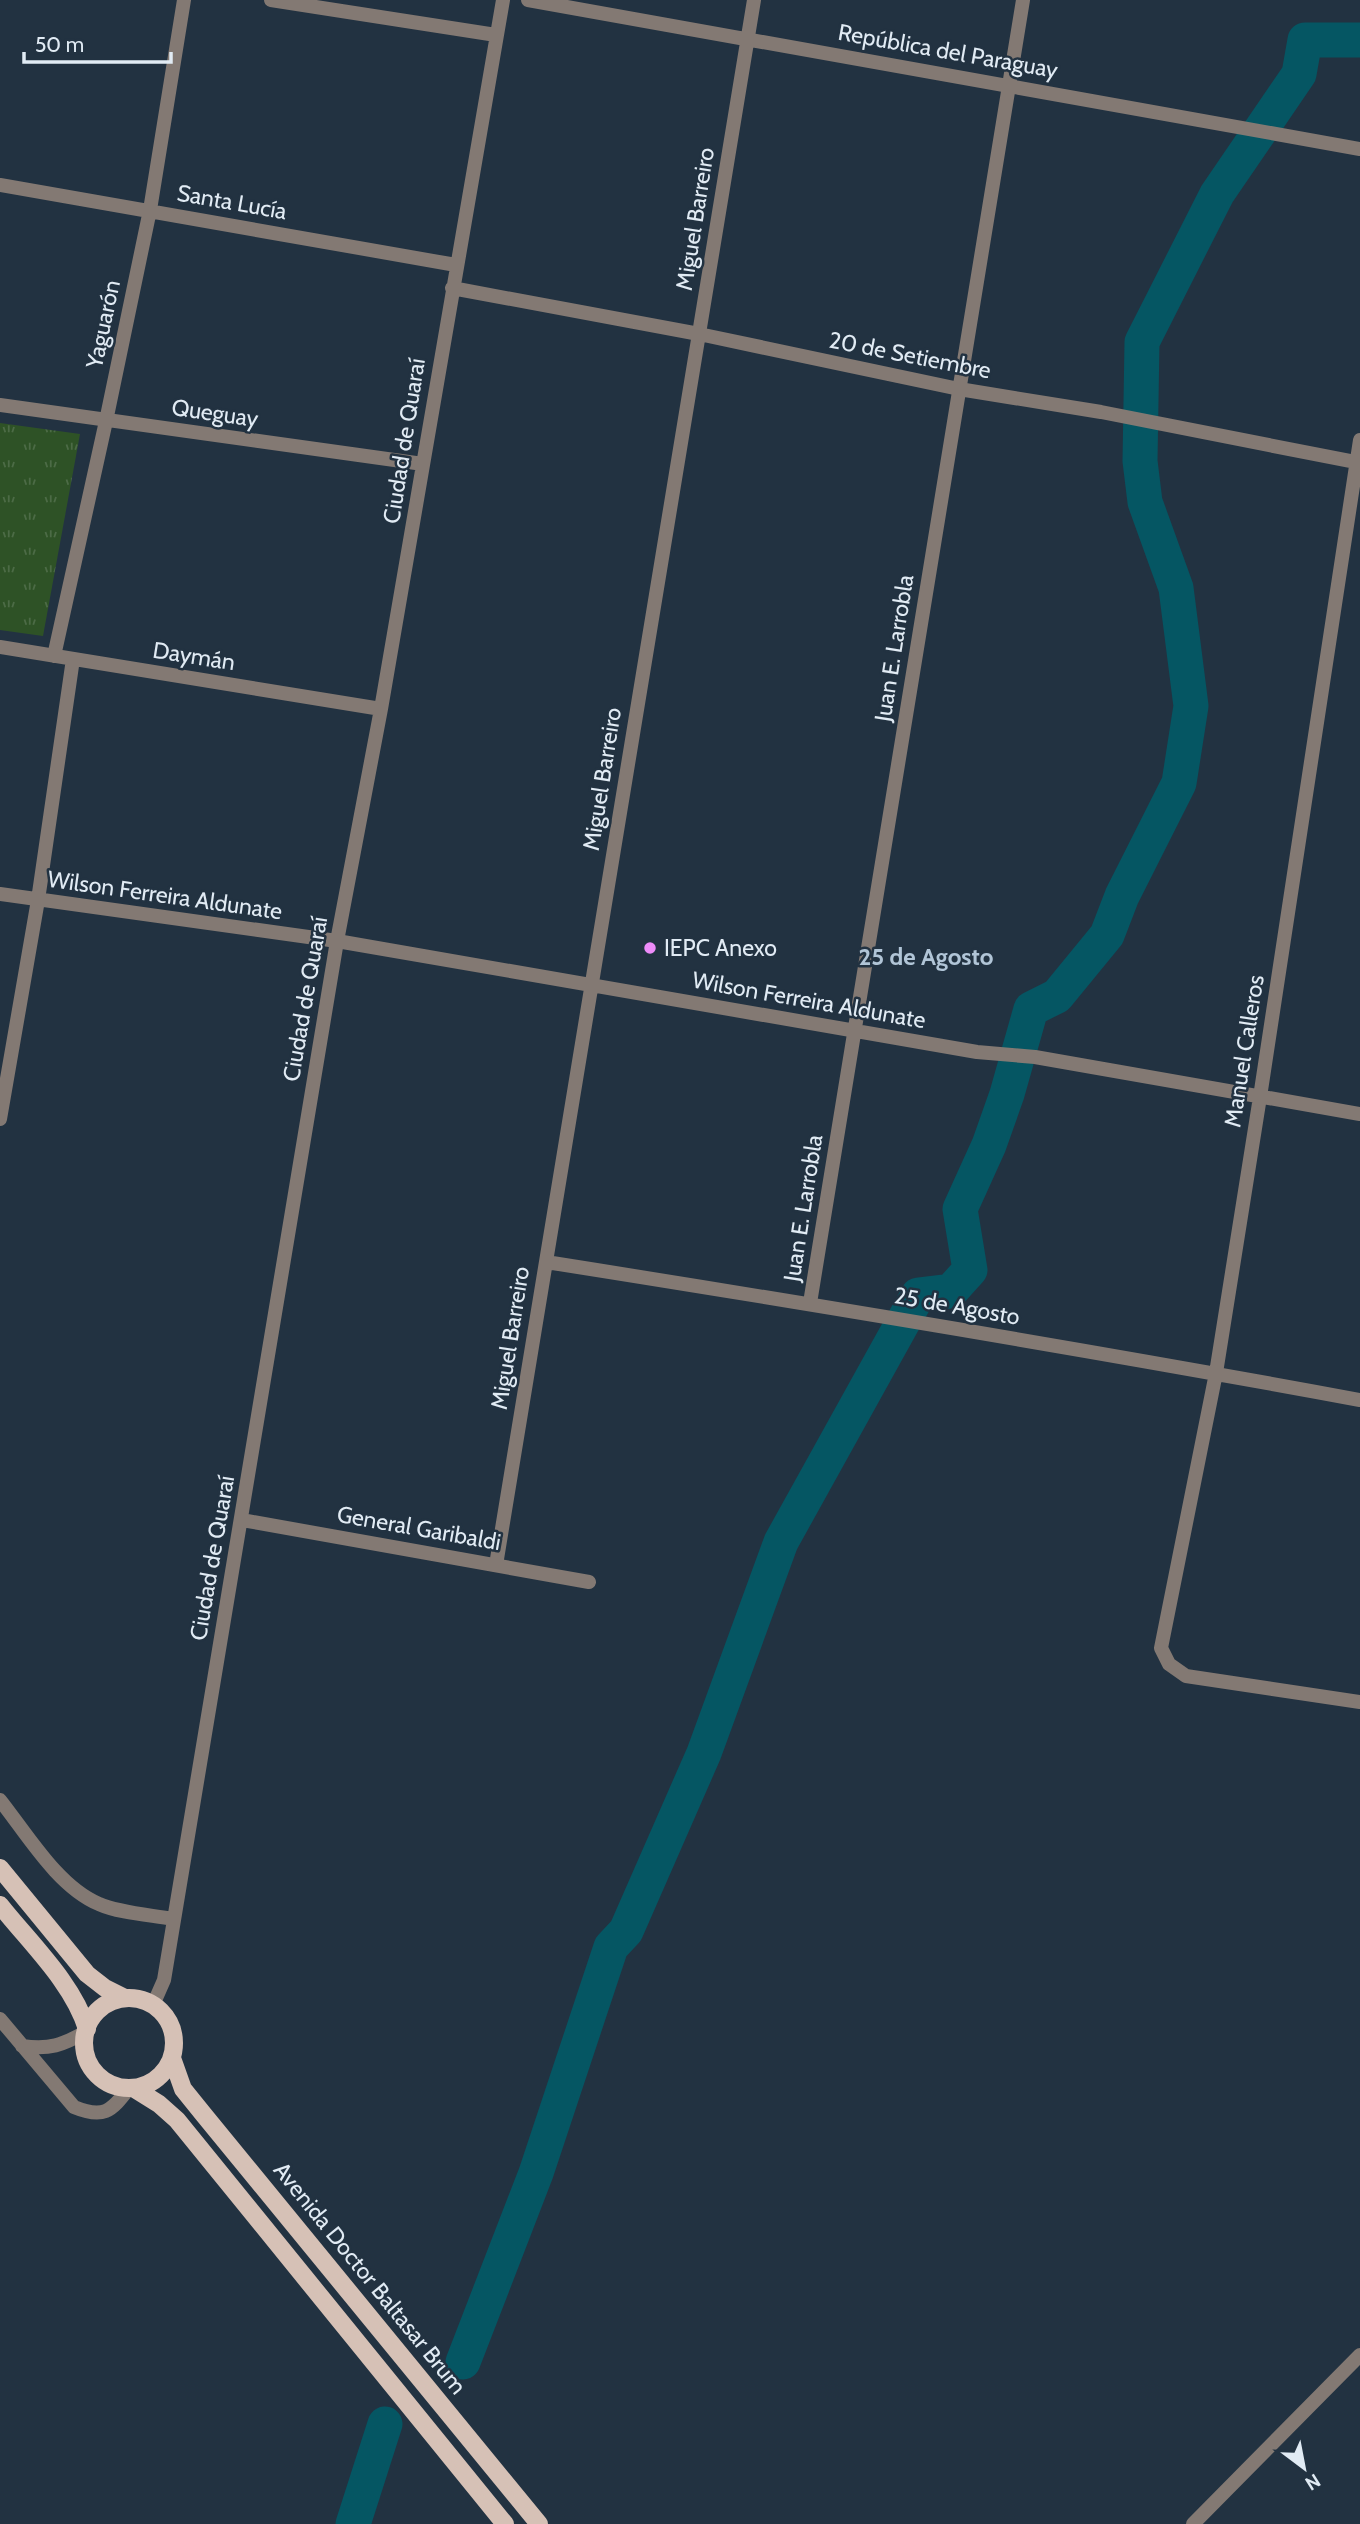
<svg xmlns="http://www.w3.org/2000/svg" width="1360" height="2524" viewBox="0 0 1360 2524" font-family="Cabin,sans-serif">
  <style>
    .park { fill: url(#park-tufts) }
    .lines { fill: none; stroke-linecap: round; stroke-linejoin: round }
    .river { stroke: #055663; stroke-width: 35 }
    .minor { stroke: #837973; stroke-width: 14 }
    .primary { stroke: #d6c1b6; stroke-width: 18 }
    .poi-dot { fill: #ed8cf9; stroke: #223241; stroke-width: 2.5 }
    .labels { text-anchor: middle; stroke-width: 5; stroke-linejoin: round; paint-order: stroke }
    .street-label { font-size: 23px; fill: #e1ebf4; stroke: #223241 }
    .poi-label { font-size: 23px; fill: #e1ebf4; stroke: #223241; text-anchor: start }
    .neighbourhood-label { font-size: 24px; font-weight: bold; fill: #b1c5d7; stroke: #223241 }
  </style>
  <defs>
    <pattern id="park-tufts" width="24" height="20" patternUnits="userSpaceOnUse" patternTransform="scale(1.75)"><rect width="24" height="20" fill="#2e5226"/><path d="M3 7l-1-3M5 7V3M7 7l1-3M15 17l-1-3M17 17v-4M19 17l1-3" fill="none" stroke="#4c6b46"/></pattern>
  </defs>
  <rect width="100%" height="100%" fill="#223241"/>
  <!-- park -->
  <path class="park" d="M0,423L80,434L43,636L0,630Z"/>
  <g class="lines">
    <!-- river -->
    <path class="river" d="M463,2362L536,2173L611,1947L626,1931L704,1753L781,1542L918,1295L951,1291L970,1270L960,1209L989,1145L1007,1094L1031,1009L1057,996L1107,935L1122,896L1179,783L1191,706L1176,588L1145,502L1140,461L1142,342L1217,194L1299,74L1305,40H1360
      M353,2524L385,2424"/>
    <!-- minor -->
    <path class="minor" d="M271,0L496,35
      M528,0L1360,149
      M0,185L456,265
      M452,288L699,334L959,389L1101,412L1360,463
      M0,405L423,464
      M1360,440L1260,1097L1216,1373L1161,1648L1169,1664L1186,1676L1360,1702
      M0,647L381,709
      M54,656L106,421L150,210L184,0
      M0,894L337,941L977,1052L1035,1057L1360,1114
      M0,1119L38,900L73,659
      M546,1262C818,1305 1089,1350 1360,1400
      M810,1303L1023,0
      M242,1520L589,1582
      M496,1565L754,0
      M0,1800C27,1834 58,1887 99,1904C119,1913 151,1915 173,1919
      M153,2005L164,1980L337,941L381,709L503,0
      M0,2019L74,2107C103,2119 111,2112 129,2088
      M22,2046C50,2050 62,2045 86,2032
      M1193,2524L1360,2355"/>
    <!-- primary -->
    <path class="primary" d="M0,1868L87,1974L105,1988L125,1998
      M0,1905C30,1943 73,1983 87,2029
      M84 2043a45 45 0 1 1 90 0a45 45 0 1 1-90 0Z
      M172,2058L183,2089L204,2115L539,2524
      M135,2089L159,2104L177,2120L505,2524"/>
  </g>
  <!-- markers -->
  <circle class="poi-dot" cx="650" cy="948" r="7"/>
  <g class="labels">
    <!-- street labels -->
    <g class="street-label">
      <text transform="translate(948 51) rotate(10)" y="8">República del Paraguay</text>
      <text transform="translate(232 202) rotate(10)" y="8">Santa Lucía</text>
      <text transform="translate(695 219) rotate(-81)" y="8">Miguel Barreiro</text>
      <text transform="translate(103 324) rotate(-78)" y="8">Yaguarón</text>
      <text transform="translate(910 355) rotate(11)" y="8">20 de Setiembre</text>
      <text transform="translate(215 413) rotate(8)" y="8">Queguay</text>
      <text transform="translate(404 441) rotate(-81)" y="8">Ciudad de Quaraí</text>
      <text transform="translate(894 648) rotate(-81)" y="8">Juan E. Larrobla</text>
      <text transform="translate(194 656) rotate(9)" y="8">Daymán</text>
      <text transform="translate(602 779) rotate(-81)" y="8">Miguel Barreiro</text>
      <text transform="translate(165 895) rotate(8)" y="8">Wilson Ferreira Aldunate</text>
      <text transform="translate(305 999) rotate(-80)" y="8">Ciudad de Quaraí</text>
      <text transform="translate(809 1000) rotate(10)" y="8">Wilson Ferreira Aldunate</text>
      <text transform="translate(1244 1051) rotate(-81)" y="8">Manuel Calleros</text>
      <text transform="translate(803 1208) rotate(-81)" y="8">Juan E. Larrobla</text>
      <text transform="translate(957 1306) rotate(10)" y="8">25 de Agosto</text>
      <text transform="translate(510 1338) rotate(-81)" y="8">Miguel Barreiro</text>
      <text transform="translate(419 1528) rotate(10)" y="8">General Garibaldi</text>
      <text transform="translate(212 1558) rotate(-80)" y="8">Ciudad de Quaraí</text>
      <text transform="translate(370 2278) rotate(51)" y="8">Avenida Doctor Baltasar Brum</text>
    </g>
    <!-- poi labels -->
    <g class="poi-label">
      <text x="664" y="956">IEPC Anexo</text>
    </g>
    <!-- neighbourhood labels -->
    <g class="neighbourhood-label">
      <text x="926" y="965">25 de Agosto</text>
    </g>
  </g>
  <!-- north arrow -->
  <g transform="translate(1304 2468) rotate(148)" stroke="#223241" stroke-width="5" paint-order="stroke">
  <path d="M0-5L12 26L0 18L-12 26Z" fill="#e1ebf4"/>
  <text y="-10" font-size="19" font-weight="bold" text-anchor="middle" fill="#e1ebf4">N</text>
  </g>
  <!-- scale -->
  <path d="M24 52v10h147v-10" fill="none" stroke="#e1ebf4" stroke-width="3.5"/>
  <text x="35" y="52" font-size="21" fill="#e1ebf4" stroke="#223241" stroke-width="5" paint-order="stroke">50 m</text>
</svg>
